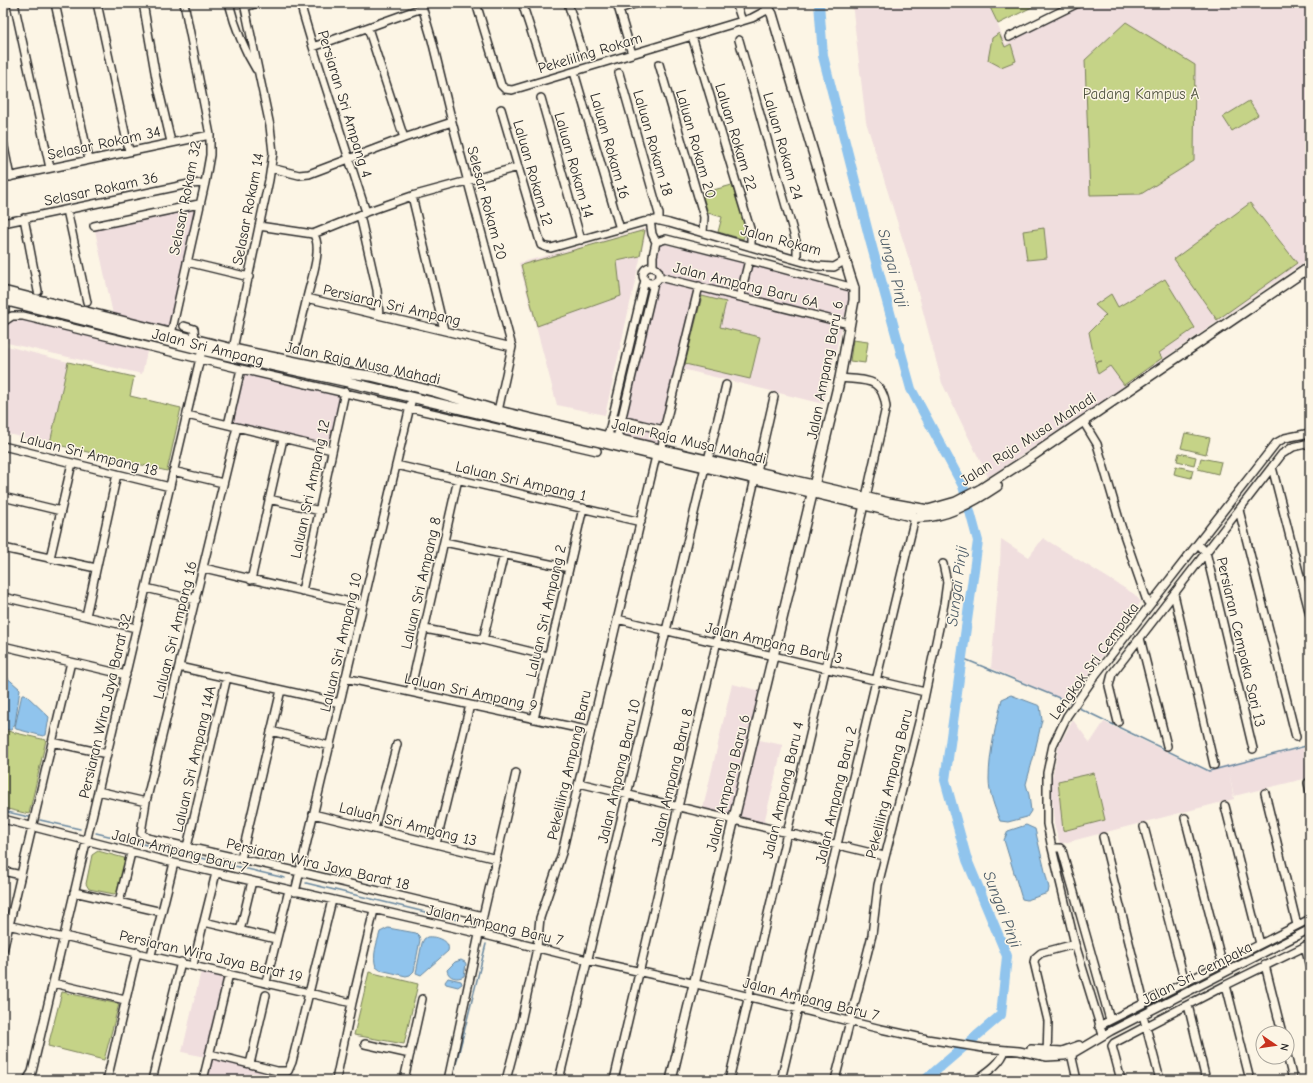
<svg xmlns="http://www.w3.org/2000/svg" width="1313" height="1083" viewBox="0 0 1313 1083" font-family="'Comic Neue',sans-serif">
  <style>
    .built { fill: #f0dede }
    .green { fill: #c5d387; stroke: #787f59 }
    .water { fill: #90c4ed; stroke: #68879f }
    .lines { fill: none; stroke-linecap: round; stroke-linejoin: round }
    .stream { stroke: #68879f; stroke-width: 1.5 }
    .river { stroke: #90c4ed; stroke-width: 10 }
    .minor-casing { stroke: #2b2b2b; stroke-width: 10 }
    .major-casing { stroke: #2b2b2b; stroke-width: 12 }
    .minor { stroke: #fcf5e5; stroke-width: 7 }
    .major { stroke: #fcf5e5; stroke-width: 9 }
    .labels { text-anchor: middle; stroke-width: 3; stroke-linejoin: round; paint-order: stroke }
    .street-label { font-size: 15px; fill: #2b2b2b; stroke: #fcf5e5 }
    .park-label { font-size: 15px; fill: #525542; stroke: #fcf5e5 }
    .water-label { font-size: 16px; font-style: italic; fill: #495965; stroke: #fcf5e5 }
  </style>
  <rect width="100%" height="100%" fill="#fcf5e5"/>
  <filter id="ink" filterUnits="userSpaceOnUse"><feTurbulence type="fractalNoise" baseFrequency=".025" numOctaves="2"/><feDisplacementMap in="SourceGraphic" scale="8" xChannelSelector="R" yChannelSelector="G"/><feConvolveMatrix kernelMatrix="1 2 1 2 8 2 1 2 1" color-interpolation-filters="sRGB"/></filter>
  <g filter="url(#ink)">
    <!-- built -->
    <path class="built" d="M852,3H988L1006,44L1087,3H1310V258L1093,407L988,477L942,383L911,266L866,122Z
      M200,204L171,334L114,319L94,226Z
      M647,228L605,415L557,405L519,263Z
      M661,243L851,289L843,323L700,288L662,445L615,434Z
      M702,291L842,326L823,404L682,369Z
      M8,314L148,347L142,374L3,342V336Z
      M3,345L68,362L50,443L3,433Z
      M241,368L345,393L332,449L228,425Z
      M1043,538L1134,594L1141,602L1069,702L991,668L1000,565L1001,539L1029,557Z
      M732,684L766,692L755,739L783,745L764,823L703,808Z
      M1073,720L1090,743L1104,722L1207,771L1227,765L1303,748L1308,778L1234,796L1229,772L1234,799L1060,844L1054,824L1051,783L1059,745Z
      M202,967L230,974L212,1053L293,1072L291,1080H204L209,1058L182,1052Z"/>
    <!-- green -->
    <path class="green" d="M988,3H1040L998,24Z
      M1126,22L1195,65L1194,161L1141,194L1090,195L1085,60Z
      M999,33L1005,47L1011,44L1016,61L1001,67L988,60L992,38Z
      M1249,101L1258,115L1232,131L1223,117Z
      M732,185L747,230L743,239L718,232L722,217L708,213L702,193Z
      M1250,203L1297,263L1217,320L1174,259Z
      M1044,228L1047,258L1027,260L1023,231Z
      M645,230L640,256L617,261L621,296L537,326L521,265Z
      M1165,279L1195,328L1159,353L1162,358L1124,385L1110,366L1098,374L1095,363L1102,361L1095,362L1089,332L1106,315L1095,305L1111,294L1118,307Z
      M702,296L726,302L720,327L760,337L750,379L685,364Z
      M853,340L868,342L865,363L850,361Z
      M68,362L134,377L130,396L181,408L167,471L50,443Z
      M1185,433L1210,438L1206,454L1181,448Z
      M1179,453L1196,457L1194,465L1177,461Z
      M1201,458L1221,462L1218,474L1198,469Z
      M1176,466L1193,470L1191,478L1174,474Z
      M3,730L46,740L29,814L3,808Z
      M1094,773L1105,820L1063,831L1058,781Z
      M98,851L124,858L126,861L119,891L114,894L89,889L86,884L92,855Z
      M369,972L418,984L404,1044L354,1035Z
      M62,992L119,1004L104,1060L48,1046Z"/>
    <!-- water -->
    <path class="water" d="M3,674L20,689L15,724L11,730L3,729Z
      M22,694H25L49,717L46,735L43,736L16,729L15,727Z
      M1011,695L1040,706L1042,720L1034,755L1026,784L1029,795L1031,811L1027,817L1008,822L1000,821C995,808 989,794 989,779C989,753 996,725 1002,699Z
      M1026,825L1035,829L1049,888L1048,893L1027,900L1022,899L1004,840L1008,831Z
      M388,928L416,933L419,936L420,940L414,971L410,975L406,976L380,970L376,967C372,956 377,943 380,932Z
      M427,937C436,936 451,940 448,951L421,975L416,973L422,943L424,939Z
      M461,960L465,962L466,964L464,976C458,980 448,978 447,970L455,962Z
      M448,978L461,981L462,984L458,987L446,984L445,982Z"/>
    <g class="lines">
      <!-- stream -->
      <path class="stream" d="M962,658L1069,702
        M1079,708L1209,771L1310,745
        M3,811L29,817
        M40,820L80,829
        M96,833L285,878
        M306,883L458,920
        M452,1080L486,944"/>
      <!-- river -->
      <path class="river" d="M819,3L823,56L870,240L911,389L963,486L978,541L945,780L967,860L1007,956L1001,1015L925,1080"/>
      <!-- minor casing -->
      <g class="minor-casing">
        <path id="minor" d="M3,3H5
          M14,3L50,168
          M55,3L89,160
          M97,3L129,151
          M143,3L156,78L171,142
          M229,3C235,27 243,48 256,69
          M300,3L313,47L366,212
          M421,3L432,40L452,122L512,347L498,411
          M476,3L501,85L505,89L512,90L752,18L769,9
          M522,3L541,61
          M568,3L583,53
          M617,3L632,54
          M736,3L742,21
          M245,7L257,3
          M619,9L637,3
          M368,28L404,138
          M692,36L751,232V247
          M1009,37L1078,3
          M739,40L797,245V260
          M313,47L422,8
          M659,64L704,217L703,233
          M574,72L620,229
          M619,73L659,214V221
          M541,98L581,240
          M501,109L541,245L546,247L551,248L643,222L656,220L669,223L817,266L834,267L846,260
          M3,142L10,177
          M271,168L299,175L309,174L404,138L452,122
          M3,178L210,135
          M412,196L444,330
          M67,210L87,302
          M360,215L377,290L379,315
          M24,218L38,291
          M650,220L652,234L656,242
          M3,223L189,184L205,183
          M94,226L199,204
          M259,226L313,234L360,215L366,212L412,196L518,167
          M313,234C324,246 310,283 307,298L512,347
          M187,262L249,277
          M643 275a8 8 0 1 1 16 0a8 8 0 1 1-16 0Z
          M653,267V256L656,242L666,239L749,260L854,288
          M659,277L849,324
          M740,297L749,260
          M3,322L12,316H23L241,369L597,451
          M3,322L7,296
          M171,334L205,183L210,155V135L184,3
          M295,348L307,298
          M234,353L233,349L269,180L273,153L270,126L244,3
          M840,378C865,381 882,376 886,407L866,497
          M187,415L332,450
          M617,419L664,430
          M1083,421L1097,444L1121,526L1147,601L1150,605
          M228,425L241,369
          M237,427L146,802L141,833L147,838L300,872L483,916
          M610,441L608,436L645,280
          M614,442L617,438L654,283
          M3,446L170,487
          M662,449L664,430L699,286
          M708,460L726,385
          M396,465L641,522
          M1272,467L1310,615
          M173,471L223,483
          M757,471L774,397
          M3,497L61,511
          M269,499L320,511
          M1239,510L1296,737
          M444,542L569,568
          M1198,544L1206,552L1253,749
          M3,548L96,568
          M50,558L72,463
          M204,568L363,605
          M251,580L283,439
          M146,588L196,600
          M302,591L345,392
          M1174,594L1214,765
          M3,597L136,628
          M86,616L117,474
          M617,619L925,692
          M425,629L483,640L548,656
          M1140,638L1167,746
          M483,640L504,554
          M3,646L126,675
          M179,667L340,703
          M345,678L591,731
          M410,692L458,479
          M534,719L583,508
          M1118,722L1109,686L1112,674L1282,454L1293,447L1310,443
          M271,731L330,746
          M52,742L107,754
          M579,783L884,856
          M1308,783L1310,792
          M98,791L146,802
          M1265,793L1297,925
          M1225,806L1260,944
          M313,814L497,859
          M1185,818L1222,963
          M3,819L174,863L481,934L587,960L705,986L881,1029L927,1039L983,1048L1019,1051L1047,1057L1064,1056L1072,1054L1111,1031L1310,929
          M1144,827L1185,982
          M374,829L397,744
          M1103,837L1144,1003
          M436,844L470,705
          M187,847L227,677
          M1052,848H1060L1062,850L1110,1020
          M241,859L281,690
          M3,871L21,875
          M74,892L162,912
          M295,892L412,398
          M119,902L131,853
          M204,922L276,939
          M3,924L64,938
          M240,931L252,881
          M64,936L352,1003
          M1305,946L1310,968
          M3,951L71,662
          M151,955L174,863
          M193,965L216,873
          M1265,965L1282,1033
          M266,982L289,890
          M53,983L125,1000
          M1226,985L1250,1080
          M1188,1005L1206,1080
          M1143,1015L1160,1080
          M1099,1026L1310,919
          M1103,1035L1075,944L1052,848L1047,824V773L1053,745L1067,716L1097,673L1276,443L1285,438L1310,433
          M365,1044L410,1054
          M1031,1049L1062,1051L1079,1045
          M1073,1051L1072,1058L1077,1080
          M210,1054L277,1071H288L292,1062L332,900
          M1287,1055L1293,1080
          M1047,1057L1048,1021L1034,962L1035,958L1041,953L1075,944
          M250,1064L266,995
          M27,1080L32,1072L202,350L201,344L195,340L194,329L184,326
          M107,1080L137,952
          M152,1080L181,962
          M203,1080L229,974
          M336,1080L352,1003L374,910
          M404,1080L422,999
          M448,1080L483,916L516,773
          M506,1080L520,1027L537,948L540,918L562,853L656,456
          M559,1080L705,467
          M614,1080L755,479
          M729,1080L864,505
          M781,1080L915,517
          M835,1080L872,935L878,885L920,718L944,604L947,582L943,564
          M976,1080C986,1073 1002,1063 1005,1050
          M1121,1080L1112,1046L1114,1043L1226,985L1310,944"/>
      </g>
      <!-- major casing -->
      <g class="major-casing">
        <path id="major" d="M3,291L233,349L349,373L371,376L436,392L498,411L889,503L928,510L956,502L981,489L1029,458L1310,267
          M3,300L202,350L348,382L915,517C944,519 973,502 997,486
          M671,1080L840,378L854,300V288L850,276L772,14L765,3"/>
      </g>
      <!-- minor -->
      <use href="#minor" class="minor"/>
      <!-- major -->
      <use href="#major" class="major"/>
    </g>
  </g>
  <g class="labels">
    <!-- street labels -->
    <g class="street-label">
      <text transform="translate(590 53) rotate(-17)" y="5">Pekeliling Rokam</text>
      <text transform="translate(345 104) rotate(73)" y="5">Persiaran Sri Ampang 4</text>
      <text transform="translate(736 137) rotate(73)" y="5">Laluan Rokam 22</text>
      <text transform="translate(104 143) rotate(-12)" y="5">Selasar Rokam 34</text>
      <text transform="translate(653 143) rotate(74)" y="5">Laluan Rokam 18</text>
      <text transform="translate(696 144) rotate(74)" y="5">Laluan Rokam 20</text>
      <text transform="translate(610 146) rotate(74)" y="5">Laluan Rokam 16</text>
      <text transform="translate(783 146) rotate(74)" y="5">Laluan Rokam 24</text>
      <text transform="translate(574 165) rotate(74)" y="5">Laluan Rokam 14</text>
      <text transform="translate(533 173) rotate(74)" y="5">Laluan Rokam 12</text>
      <text transform="translate(101 189) rotate(-12)" y="5">Selasar Rokam 36</text>
      <text transform="translate(185 198) rotate(-79)" y="5">Selasar Rokam 32</text>
      <text transform="translate(487 203) rotate(75)" y="5">Selesar Rokam 20</text>
      <text transform="translate(248 209) rotate(-79)" y="5">Selasar Rokam 14</text>
      <text transform="translate(781 240) rotate(15)" y="5">Jalan Rokam</text>
      <text transform="translate(746 285) rotate(14)" y="5">Jalan Ampang Baru 6A</text>
      <text transform="translate(392 305) rotate(13)" y="5">Persiaran Sri Ampang</text>
      <text transform="translate(208 347) rotate(14)" y="5">Jalan Sri Ampang</text>
      <text transform="translate(363 363) rotate(12)" y="5">Jalan Raja Musa Mahadi</text>
      <text transform="translate(825 370) rotate(-79)" y="5">Jalan Ampang Baru 6</text>
      <text transform="translate(1028 439) rotate(-33)" y="5">Jalan Raja Musa Mahadi</text>
      <text transform="translate(689 441) rotate(13)" y="5">Jalan Raja Musa Mahadi</text>
      <text transform="translate(89 454) rotate(14)" y="5">Laluan Sri Ampang 18</text>
      <text transform="translate(521 481) rotate(13)" y="5">Laluan Sri Ampang 1</text>
      <text transform="translate(310 489) rotate(-78)" y="5">Laluan Sri Ampang 12</text>
      <text transform="translate(421 583) rotate(-77)" y="5">Laluan Sri Ampang 8</text>
      <text transform="translate(546 611) rotate(-77)" y="5">Laluan Sri Ampang 2</text>
      <text transform="translate(175 630) rotate(-76)" y="5">Laluan Sri Ampang 16</text>
      <text transform="translate(341 642) rotate(-77)" y="5">Laluan Sri Ampang 10</text>
      <text transform="translate(1241 642) rotate(77)" y="5">Persiaran Cempaka Sari 13</text>
      <text transform="translate(774 643) rotate(13)" y="5">Jalan Ampang Baru 3</text>
      <text transform="translate(1094 661) rotate(-54)" y="5">Lengkok Sri Cempaka</text>
      <text transform="translate(471 692) rotate(12)" y="5">Laluan Sri Ampang 9</text>
      <text transform="translate(105 706) rotate(-77)" y="5">Persiaran Wira Jaya Barat 32</text>
      <text transform="translate(194 759) rotate(-77)" y="5">Laluan Sri Ampang 14A</text>
      <text transform="translate(569 765) rotate(-77)" y="5">Pekeliling Ampang Baru</text>
      <text transform="translate(619 771) rotate(-77)" y="5">Jalan Ampang Baru 10</text>
      <text transform="translate(672 777) rotate(-77)" y="5">Jalan Ampang Baru 8</text>
      <text transform="translate(728 783) rotate(-76)" y="5">Jalan Ampang Baru 6</text>
      <text transform="translate(889 784) rotate(-76)" y="5">Pekeliling Ampang Baru</text>
      <text transform="translate(783 790) rotate(-77)" y="5">Jalan Ampang Baru 4</text>
      <text transform="translate(836 795) rotate(-77)" y="5">Jalan Ampang Baru 2</text>
      <text transform="translate(408 824) rotate(14)" y="5">Laluan Sri Ampang 13</text>
      <text transform="translate(180 851) rotate(14)" y="5">Jalan Ampang Baru 7</text>
      <text transform="translate(318 864) rotate(13)" y="5">Persiaran Wira Jaya Barat 18</text>
      <text transform="translate(495 925) rotate(13)" y="5">Jalan Ampang Baru 7</text>
      <text transform="translate(211 956) rotate(13)" y="5">Persiaran Wira Jaya Barat 19</text>
      <text transform="translate(1197 973) rotate(-27)" y="5">Jalan Sri Cempaka</text>
      <text transform="translate(811 999) rotate(14)" y="5">Jalan Ampang Baru 7</text>
    </g>
    <!-- park labels -->
    <g class="park-label">
      <text x="1141" y="99">Padang Kampus A</text>
    </g>
    <!-- water labels -->
    <g class="water-label">
      <text transform="translate(894 268) rotate(75)" y="6">Sungai Pinji</text>
      <text transform="translate(956 586) rotate(-83)" y="6">Sungai Pinji</text>
      <text transform="translate(1003 909) rotate(69)" y="6">Sungai Pinji</text>
    </g>
  </g>
  <!-- margin -->
  <rect width="1313" height="1083" fill="none" stroke="#fcf5e5" stroke-width="16"/>
  <rect x="8" y="8" width="1297" height="1067" fill="none" stroke="#2b2b2b" stroke-width="1.5" filter="url(#ink)"/>
  <!-- north arrow -->
  <g transform="translate(1275 1045) rotate(103)"><circle r="19" fill="#fcf5e5" stroke="#a8a49b"/>
  <path d="M0-3L7 15L0 10L-7 15Z" fill="#c8321e"/>
  <text y="-6" font-size="11" font-weight="bold" text-anchor="middle" fill="#2b2b2b">N</text>
  </g>
</svg>
